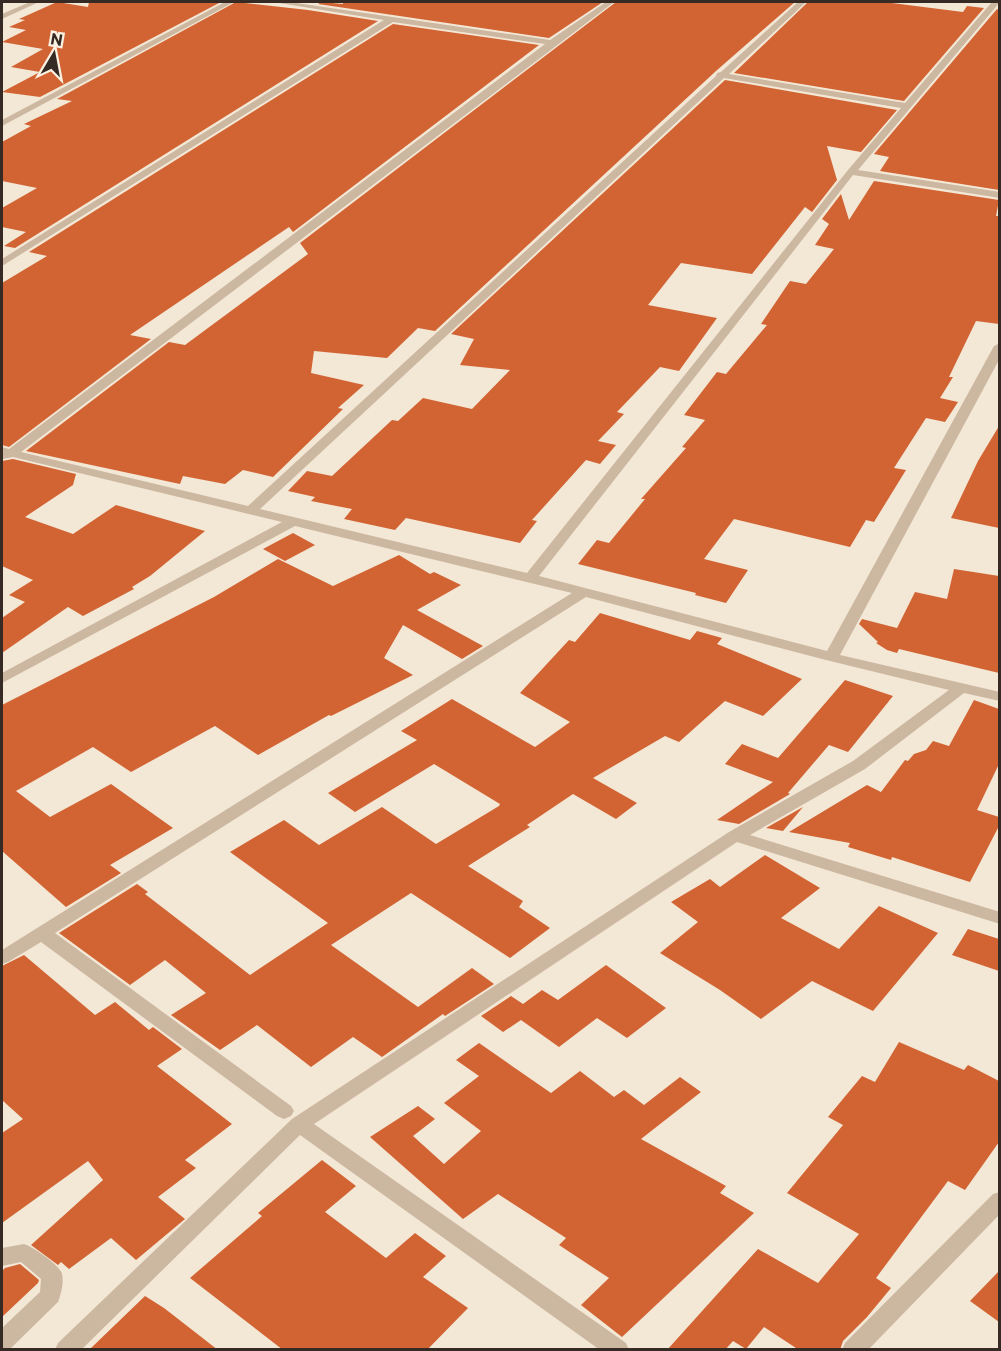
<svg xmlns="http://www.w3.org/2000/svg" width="1001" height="1351" viewBox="0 0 1001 1351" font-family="Commissioner,sans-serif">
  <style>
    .building { fill: #d26434 }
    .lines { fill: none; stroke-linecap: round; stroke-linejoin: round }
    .minor { fill: #ccb7a1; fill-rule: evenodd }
  </style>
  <rect width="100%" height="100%" fill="#f3e7d5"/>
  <!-- building -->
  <path class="building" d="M57,2L88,7L89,2H221L40,97L2,92L40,72L11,67L43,49L2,42L26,30L9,27L25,20L19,19Z
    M236,2L308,10L378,21L15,248L4,246L26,232L2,227V208L37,188L2,181V142L31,126L24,124L72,101L57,99Z
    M321,2L343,4V2H603L549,38L318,4Z
    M616,2H795L716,71L435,331L418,328L387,358L314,351L311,373L364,385L338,408L343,409L273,477L243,470L225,484L183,476L180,484L26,451L169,342L185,345L308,254L300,243Z
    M808,2H884L963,12L967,6L984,8L904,101L734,73Z
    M997,9L999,10V190L880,171L889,157L874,154Z
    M393,24L539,45L293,232L289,227L130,335L151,339L9,447L2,445V283L47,256L29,252Z
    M725,80L897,110L861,152L827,146L837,180L812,212L805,207L752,274L681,263L648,305L717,318L679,371L660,367L617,412L624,414L598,441L616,445L600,464L586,460L532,520L537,521L520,543L406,518L395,530L344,519L352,509L311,501L315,497L288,491L307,471L332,476L392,420L398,421L423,398L472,409L510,370L460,365L474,339L451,334Z
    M874,181L999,200L996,216H999V324L976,321L949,377H953L940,398L958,402L945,422L926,418L894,468L906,470L874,522L866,520L850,547L734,519L704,559L748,570L726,603L695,595L696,593L578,564L597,540L609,543L645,499H641L686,448L682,447L705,420L684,415L717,372L726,374L767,325L761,324L790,281L806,284L834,249L815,245L829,224L822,219L841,194L849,220Z
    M999,426V528L951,518L978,461Z
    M13,459L76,474L73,485L25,517L73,534L116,505L205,531L150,576L132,587L134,589L83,616L68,607L2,653V618L25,602L9,595L33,580L2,566V461Z
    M293,533L315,545L285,561L263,549Z
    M399,555L430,574L434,572L461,585L417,610L483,646L462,659L403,625L384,658L413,675L331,716L329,715L258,755L215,726L131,772L93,747L16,791L50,817L111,784L173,828L110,865L121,873L66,907L2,851V705L214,597L278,559L333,586Z
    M954,569L999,576V673L899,649L897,653L887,650L876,643L878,642L859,624L862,619L897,628L915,592L947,599Z
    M600,613L690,640L697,631L722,638L717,644L802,679L763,716L725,701L679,742L665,736L593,778L637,803L616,819L573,794L527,825L530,827L468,866L523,901L519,907L550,928L510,958L411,893L331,945L418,1007L472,968L494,984L445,1016L443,1014L382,1057L353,1037L311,1067L257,1025L220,1050L171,1015L206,993L165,960L130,985L59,933L137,884L148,892L145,894L250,975L328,923L230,852L284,820L319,845L382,807L436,844L499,806L500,804L434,764L355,812L328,793L417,740L401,731L452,699L535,747L570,722L520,693L569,640L575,642Z
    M845,680L893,696L848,752L829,745L788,793L790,794L739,824L717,820L773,782L725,764L742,744L778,758Z
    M974,700L999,709V764L977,810L999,817V826L970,882L892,857L891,860L848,847L850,843L789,832L867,785L881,792L905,760L908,761L914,754L926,750L933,741L949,746Z
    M803,807L783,831L766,828Z
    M765,855L820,888L781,918L839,949L879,906L938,933L873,1011L812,981L761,1019L720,990L660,953L698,922L671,902L710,879L720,887Z
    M968,929L999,939V971L952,955Z
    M24,955L95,1015L115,1002L149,1030L153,1027L182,1049L157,1066L232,1124L185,1160L196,1168L158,1197L185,1219L136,1260L111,1238L69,1269L61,1262L58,1265L31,1245L103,1180L88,1161L2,1223V1133L23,1119L2,1100V966Z
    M606,965L666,1008L627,1038L597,1018L559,1047L521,1020L503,1032L481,1016L511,996L523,1004L542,990L558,1000Z
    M899,1042L964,1070L968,1065L999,1081V1142L965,1190L948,1181L876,1278L891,1288L867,1317L843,1341L840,1350H799L764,1327L746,1349L733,1341L725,1350H667L758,1249L818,1283L859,1234L787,1193L843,1125L828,1117L862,1076L875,1082Z
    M479,1043L551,1093L580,1071L614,1097L624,1090L644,1105L680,1077L701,1092L641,1139L726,1186L720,1193L754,1213L622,1337L581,1305L609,1278L559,1245L566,1238L498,1194L463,1219L370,1137L418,1106L435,1119L413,1136L444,1164L481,1131L444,1103L479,1076L456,1060Z
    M322,1160L356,1186L325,1212L386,1258L415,1233L446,1256L423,1277L468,1308L427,1350H283L190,1278L262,1216L258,1213Z
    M20,1264L39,1280L38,1283L2,1317V1271L5,1268Z
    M999,1271V1322L970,1301Z
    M145,1296L164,1308L218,1350H89Z"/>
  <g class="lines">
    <!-- minor -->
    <path class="minor" d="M30,2H39L2,19V14Z
      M225,2H234L2,126V120Z
      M273,2H290L550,40L606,2H614L21,452L248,506L716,76L717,73L721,72L798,2H806L729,74L905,103L992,2H1000L858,170L1000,192V198L853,175L539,576L827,651L994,346L1000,343V358L840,655L1000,692V701L964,693L865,769L750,835L1000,912V924L737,842L314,1124L626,1343L629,1350H600L300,1135L81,1350H55L58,1343L292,1119L729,832L853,761L949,690L826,660L586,597L55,933L291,1106L294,1111L291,1116L284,1119L277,1116L41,942L8,962L2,964V950L572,593L295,526L2,683V673L282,522L13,457L3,459L2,447L9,449L545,44L393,22L2,266V259L384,20ZM724,78L901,108L848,170L527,573L260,509Z
      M1000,1192V1214L868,1350H842L845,1343L993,1194Z
      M24,1244C33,1247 60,1265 62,1274C64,1282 61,1295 58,1302L10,1349L2,1350V1328L40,1292L41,1279L21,1262L2,1266V1248Z"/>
  </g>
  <!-- border -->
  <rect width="1001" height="1351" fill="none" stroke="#352b24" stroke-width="6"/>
  <!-- north arrow -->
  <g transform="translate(54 54) rotate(10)" stroke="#fbf1e2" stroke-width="4.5" paint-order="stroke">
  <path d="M0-4.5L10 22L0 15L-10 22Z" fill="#352b24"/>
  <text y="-9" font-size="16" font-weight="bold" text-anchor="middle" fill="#352b24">N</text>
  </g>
</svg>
